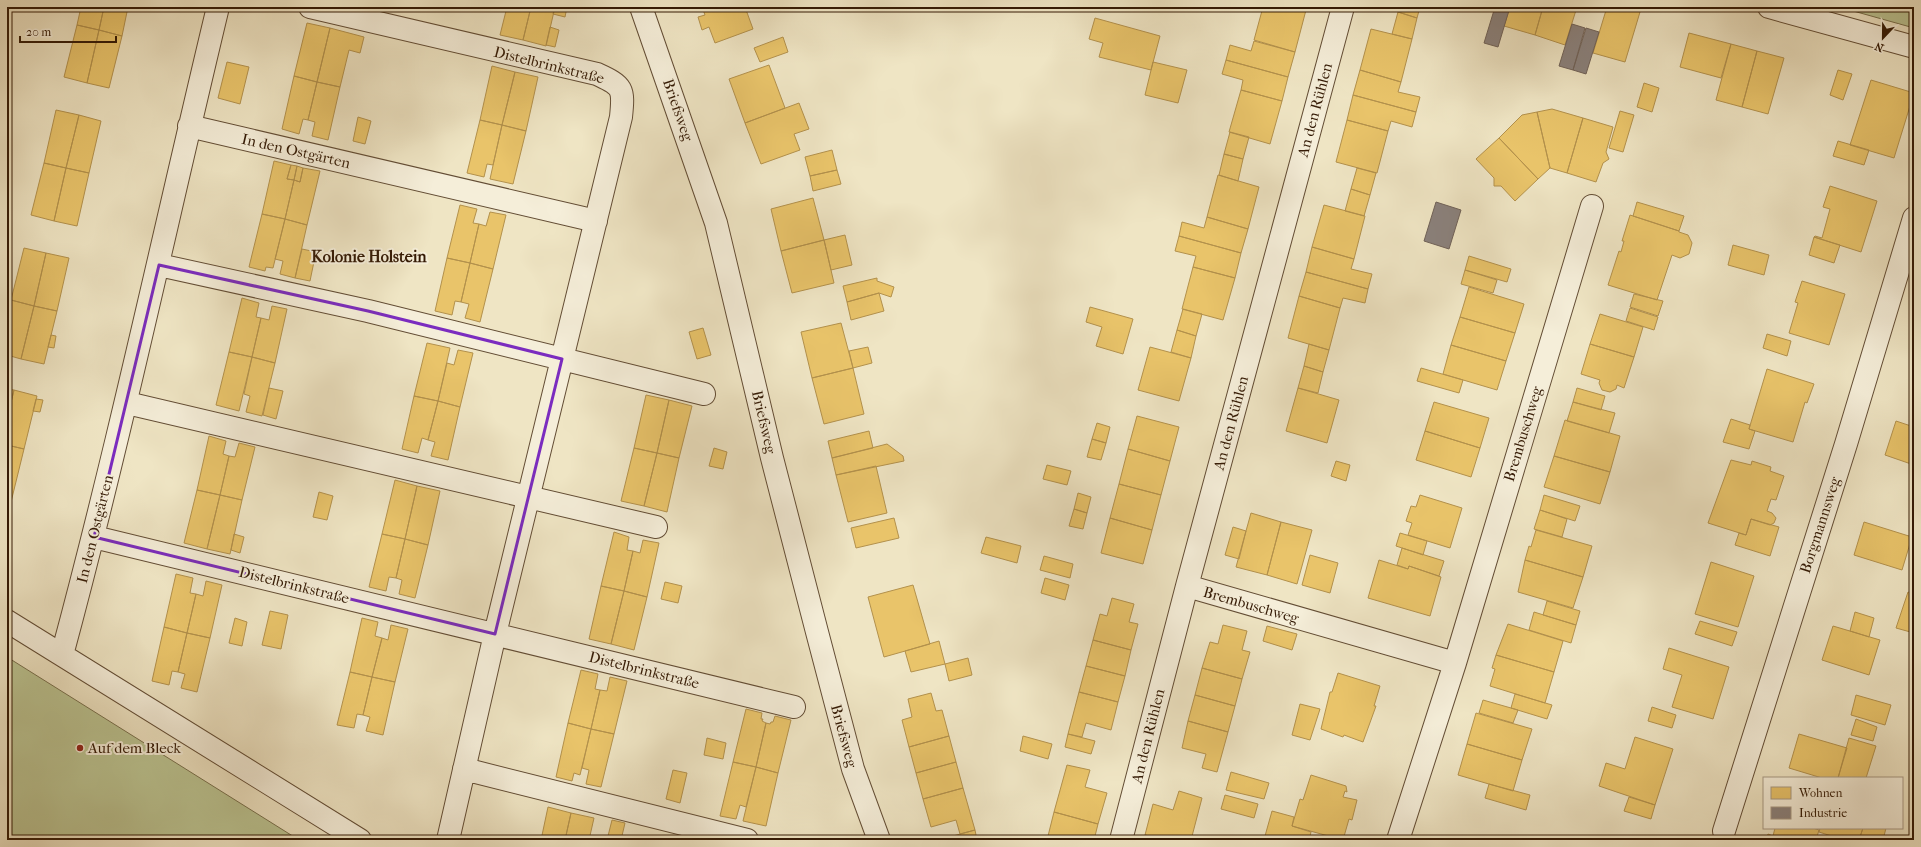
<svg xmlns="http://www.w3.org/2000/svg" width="1921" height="847" viewBox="0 0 1921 847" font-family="'IM FELL French Canon',serif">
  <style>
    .green { fill: #bbc492; stroke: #786f4c }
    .homes { fill: #e9c46a; stroke: #b3914c }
    .industry { fill: #8a817c; stroke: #706258 }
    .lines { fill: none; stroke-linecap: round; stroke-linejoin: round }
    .minor-casing { stroke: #634d35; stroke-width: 24 }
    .minor { stroke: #f5eed9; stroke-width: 22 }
    .marked { fill: none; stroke: #7b2cbf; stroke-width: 3; stroke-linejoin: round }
    .poi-dot { fill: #8f2418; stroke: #f5eed9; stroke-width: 1.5 }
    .labels { text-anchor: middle; stroke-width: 4; stroke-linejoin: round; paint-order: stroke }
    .street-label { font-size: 15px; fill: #341a05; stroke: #f5eed9 }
    .poi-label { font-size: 15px; fill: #341a05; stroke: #f5eed9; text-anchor: start }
    .neighbourhood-label { font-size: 16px; font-weight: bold; fill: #341a05; stroke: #f5eed9 }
  </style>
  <rect width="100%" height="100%" fill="#efe5c4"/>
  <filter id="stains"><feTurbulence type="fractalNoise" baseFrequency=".005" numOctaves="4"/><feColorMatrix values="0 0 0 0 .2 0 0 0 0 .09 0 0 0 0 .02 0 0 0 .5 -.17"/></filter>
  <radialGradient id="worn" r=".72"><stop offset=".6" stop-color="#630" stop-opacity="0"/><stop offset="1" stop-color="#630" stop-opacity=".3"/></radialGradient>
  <!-- green -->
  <path class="green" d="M1839,7H1914V28Z
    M7,657L299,840H7Z"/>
  <!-- homes -->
  <path class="homes" d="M81,7H104L99,30L77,25Z
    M104,7H128L122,36L99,30Z
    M507,7H531L523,40L500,35Z
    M531,7H555L546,46L523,40Z
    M555,7H567L565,17L553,14Z
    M702,7H745L753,29L715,43L709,27L702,30L698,17L705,15Z
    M1263,7H1296L1306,10L1295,52L1254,40Z
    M1399,7H1420L1417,18L1398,12Z
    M1510,7H1543L1535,35L1504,26Z
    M1543,7H1577L1565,45L1535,35Z
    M1607,7H1623L1640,12L1625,62L1593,53Z
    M1398,12L1417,18L1412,39L1392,34Z
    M1095,18L1160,36L1151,70L1099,57L1103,43L1089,39Z
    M307,23L330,28L317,82L294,76Z
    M77,25L99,30L87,83L64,77Z
    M550,27L559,30L555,47L546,45Z
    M330,28L364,37L360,53L349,50L340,87L317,82Z
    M1371,29L1412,39L1401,82L1360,70Z
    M99,30L122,36L109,88L87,83Z
    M1689,33L1731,44L1721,78L1680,67Z
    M783,37L788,52L760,62L754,48Z
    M1254,41L1295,52L1288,77L1226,60L1230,45L1251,51Z
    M1731,44L1757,51L1742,107L1716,100Z
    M1757,51L1784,58L1768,114L1742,107Z
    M1226,60L1288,77L1282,101L1241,90L1243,80L1222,74Z
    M227,62L249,67L240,104L218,98Z
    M1153,62L1187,70L1178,103L1145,95Z
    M769,65L785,108L745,123L729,79Z
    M492,66L515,72L502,125L480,120Z
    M1360,70L1401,82L1398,92L1420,97L1416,112L1353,95Z
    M1838,70L1852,74L1843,100L1830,95Z
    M515,72L538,77L526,131L502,125Z
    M294,76L317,82L308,120L303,119L299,134L282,129Z
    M1871,80L1914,93L1894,158L1850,145Z
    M317,82L340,87L328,140L312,136L315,122L308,120Z
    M1644,83L1659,88L1652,112L1637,107Z
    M1241,90L1282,101L1270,144L1229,132Z
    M1353,95L1416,112L1412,127L1391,121L1388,131L1347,120Z
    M799,103L809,129L794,134L800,150L761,164L745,123Z
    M1552,109L1583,118L1567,173L1550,168L1537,112Z
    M56,110L79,115L66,168L44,163Z
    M1620,111L1634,115L1623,152L1609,148Z
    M1537,112L1550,168L1538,179L1499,138L1522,115Z
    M79,115L101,121L89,173L66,168Z
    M358,117L371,121L365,144L353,141Z
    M1583,118L1613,127L1606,152L1609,159L1603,163L1596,182L1567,173Z
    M480,120L502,125L493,165L487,164L484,177L467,173Z
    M1347,120L1388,131L1377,173L1336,162Z
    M502,125L526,131L513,184L490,179Z
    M1230,132L1249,137L1243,159L1224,154Z
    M1499,138L1538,179L1515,201L1501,186H1494V178L1476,159Z
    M1838,141L1869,150L1864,165L1833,156Z
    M832,150L837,170L810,176L805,157Z
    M1224,154L1243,159L1238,181L1219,175Z
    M274,161L291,165L287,179L294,180L285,219L262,214Z
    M44,163L66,168L54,221L31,215Z
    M291,165L297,166L294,180L287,179Z
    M297,166L303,168L300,182L294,180Z
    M66,168L89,173L77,226L54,221Z
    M303,168L320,171L307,225L285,219L294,180L300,182Z
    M1357,168L1376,173L1370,195L1351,189Z
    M837,170L841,184L813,191L810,176Z
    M1218,175L1259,187L1248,229L1207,217Z
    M1830,186L1877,201L1861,252L1814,237L1815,236L1822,238L1830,209L1823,207Z
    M1351,189L1370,195L1364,216L1345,211Z
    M813,198L824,240L781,251L771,209Z
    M1637,202L1684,216L1679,231L1633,216Z
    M460,205L477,209L473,223L479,224L470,263L447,258Z
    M1324,205L1365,216L1354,259L1312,247Z
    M490,212L506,215L493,269L470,263L479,224L486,226Z
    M262,214L285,219L273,268L266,267L265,271L249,267Z
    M1630,215L1679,231V232L1688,235L1692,243L1689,254L1680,258L1672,255L1657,300L1608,285L1619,251L1621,252L1624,241H1622Z
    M1207,217L1248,229L1241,253L1179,236L1182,222L1204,228Z
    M285,219L307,225L295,278L280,274L283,261L275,259Z
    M845,235L852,265L831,270L824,240Z
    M1179,236L1241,253L1235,278L1193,267L1196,256L1175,251Z
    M1814,237L1840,245L1834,263L1809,255Z
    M824,240L834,283L792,293L781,251Z
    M1733,245L1769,255L1764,275L1728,265Z
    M1312,247L1354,259L1351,269L1372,274L1368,289L1306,272Z
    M24,248L46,253L34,306L11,300Z
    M302,249L316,252L310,281L295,278Z
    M46,253L69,258L57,311L34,306Z
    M1469,256L1511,269L1507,282L1465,270Z
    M447,258L470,263L461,302L455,301L452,315L435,311Z
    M470,263L493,269L480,322L465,318L469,304L461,302Z
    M1193,267L1235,278L1223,320L1182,309Z
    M1465,270L1497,280L1493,293L1461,284Z
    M1306,272L1368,289L1365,303L1343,298L1340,308L1299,296Z
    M877,278V281L894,287L891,297L879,293L847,302L843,286Z
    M1802,281L1845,294L1829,345L1789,333L1798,303L1795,302Z
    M1469,287L1524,304L1515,333L1460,317Z
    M879,293L884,311L851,320L847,302Z
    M1634,294L1663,301L1658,316L1630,307Z
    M1299,296L1340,308L1329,350L1288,338Z
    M242,298L259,303L256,317L261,318L252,357L229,352Z
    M11,300L34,306L21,359L7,355V319Z
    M34,306L57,311L44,364L21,359Z
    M272,306L287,309L275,363L252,357L261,318L269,320Z
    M1090,307L1133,319L1123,354L1096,346L1102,327L1086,322Z
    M1630,308L1658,317L1654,330L1626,321Z
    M1183,309L1202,314L1196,336L1177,330Z
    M1600,314L1643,327L1634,357L1590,344Z
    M1460,317L1515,333L1506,361L1451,345Z
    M841,323L853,368L812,378L801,332Z
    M703,328L711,355L697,359L689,332Z
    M1177,330L1196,336L1191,358L1171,352Z
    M1767,334L1791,341L1787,356L1763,348Z
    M51,335L56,336L54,348L48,347Z
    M427,343L450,348L438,401L414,396Z
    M1309,344L1329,350L1323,372L1304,366Z
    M1590,344L1634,357L1624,388L1617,385L1616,389L1610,392L1602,390L1599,383L1600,380L1581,374Z
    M1451,345L1506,361L1497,390L1443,374Z
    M868,347L872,363L853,368L849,351Z
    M1150,347L1191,358L1179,401L1138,390Z
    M458,350L473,353L460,407L438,401L447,363L454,365Z
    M229,352L252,357L239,411L216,405Z
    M252,357L275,363L262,416L246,412L250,396L244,394Z
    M1304,366L1323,372L1318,393L1298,388Z
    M853,368L864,414L824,424L812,378Z
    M1421,368L1463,380L1459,393L1417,381Z
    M1767,369L1814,384L1807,403L1805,402L1793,442L1749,429Z
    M269,388L283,391L276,419L263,415Z
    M1298,388L1339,400L1327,443L1286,431Z
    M1577,388L1605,396L1601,410L1573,402Z
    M7,389L14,390L7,419Z
    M14,390L37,396L24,449L7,445V419Z
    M646,395L669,400L657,453L634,448Z
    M414,396L438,401L428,440L422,438L418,453L402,449Z
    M36,399L43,400L40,412L33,411Z
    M669,400L692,406L679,458L657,453Z
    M438,401L460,407L448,460L431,456L435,442L428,440Z
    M1434,402L1489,418L1480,448L1425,431Z
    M1573,402L1615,413L1609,433L1567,421Z
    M1137,416L1179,427L1170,461L1128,449Z
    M1731,419L1750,425L1749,429L1755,431L1749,449L1723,442Z
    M1565,420L1620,436L1610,472L1554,456Z
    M1896,421L1914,427V465L1885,455Z
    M1097,423L1110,427L1106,443L1092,439Z
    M869,431L873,448L832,458L828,441Z
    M1425,431L1480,448L1471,477L1416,460Z
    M209,436L226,441L223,454L229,456L220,495L197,490Z
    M1092,439L1106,443L1101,460L1087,457Z
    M239,443L255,447L242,500L220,495L229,456L235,457Z
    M887,444L903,456L904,461L836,475L832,458Z
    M7,445L24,449L11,502L7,501Z
    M634,448L657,453L644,506L621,501Z
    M714,448L727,452L723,469L709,466Z
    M1128,449L1170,461L1161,495L1119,484Z
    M657,453L679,458L667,512L644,506Z
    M1554,456L1610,472L1600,504L1544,487Z
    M1731,460L1751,465L1752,461L1771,467L1770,471L1784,476L1776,500L1771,499L1767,511L1772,513L1776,518L1774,523L1770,525L1751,519L1746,535L1708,523Z
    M1336,461L1350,465L1346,481L1331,476Z
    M1047,465L1071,471L1067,485L1043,479Z
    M876,466L887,513L848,522L836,475Z
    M395,480L417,486L405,539L382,534Z
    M1119,484L1161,495L1152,530L1110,518Z
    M417,486L440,491L428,545L405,539Z
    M197,490L220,495L207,549L184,543Z
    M319,492L333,496L327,520L313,517Z
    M1078,493L1091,497L1087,513L1074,509Z
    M220,495L242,500L230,554L207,549Z
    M1420,495L1462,508L1450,548L1408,535L1412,523L1406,521L1411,506L1416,507Z
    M1544,495L1580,506L1575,521L1540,510Z
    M1074,509L1087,513L1083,529L1069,526Z
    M1540,510L1567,519L1562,537L1534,529Z
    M1251,513L1281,522L1267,575L1236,567Z
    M894,518L899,538L856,548L851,528Z
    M1110,518L1152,530L1143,564L1101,553Z
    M1751,519L1779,527L1770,556L1735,545L1739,533L1746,535Z
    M1281,522L1312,530L1297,584L1267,575Z
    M1864,522L1912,537L1902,570L1854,555Z
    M1233,527L1246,531L1239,559L1225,555Z
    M1536,530L1592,546L1583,577L1525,560L1529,546L1531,547Z
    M614,532L629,537L627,550L633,551L624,591L601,586Z
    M1400,533L1427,541L1423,555L1396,546Z
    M234,534L244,537L240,553L231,550Z
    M382,534L405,539L396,578L389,577L386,591L369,587Z
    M986,537L1021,546L1017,563L981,553Z
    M405,539L428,545L415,598L399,594L402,580L396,578Z
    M643,540L659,543L647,597L624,591L633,551L640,553Z
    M1402,548L1444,561L1439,576L1409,566L1408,569L1397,565Z
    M1310,555L1338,563L1330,593L1302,585Z
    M1044,556L1073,564L1070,578L1040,570Z
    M1379,560L1408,569L1409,566L1441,577L1430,616L1368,598Z
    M1525,560L1583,577L1573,608L1518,592Z
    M1711,562L1754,576L1738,627L1695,614Z
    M176,574L193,578L190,593L196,594L187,633L164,627Z
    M1045,578L1069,585L1065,600L1041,593Z
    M206,581L222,585L210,638L187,633L196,594L203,596Z
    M665,582L682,586L678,603L661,599Z
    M913,585L930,644L884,657L868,597Z
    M601,586L624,591L611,644L589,639Z
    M624,591L647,597L634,650L611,644Z
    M1908,592L1914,594V633L1896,628Z
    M1112,598L1134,604L1129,622L1138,624L1131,650L1093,640L1100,614L1107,616Z
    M1547,601L1580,611L1576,625L1543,615Z
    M270,611L288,615L281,649L262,645Z
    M1534,612L1576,625L1571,643L1529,630Z
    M1855,612L1874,618L1869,637L1850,631Z
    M235,618L247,622L242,646L229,643Z
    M362,618L378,622L375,636L382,638L372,677L350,672Z
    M1700,621L1737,632L1732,646L1695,634Z
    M1508,624L1563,641L1554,672L1496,655Z
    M391,625L408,629L395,682L372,677L382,638L388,640Z
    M1223,625L1247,631L1242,650L1250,652L1242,679L1202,668L1210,642L1218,644Z
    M1267,626L1297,634L1292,650L1263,641Z
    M1833,626L1880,640L1869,675L1822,660Z
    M164,627L187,633L178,672L172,671L169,685L152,681Z
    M187,633L210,638L197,692L181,688L185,674L178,672Z
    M1093,640L1131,650L1125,676L1086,666Z
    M939,641L945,664L911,672L905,651Z
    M1669,648L1729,667L1713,719L1672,707L1682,675L1663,669Z
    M1496,655L1554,672L1545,703L1490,686L1495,669L1492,668Z
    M968,658L972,675L949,681L945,664Z
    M1086,666L1125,676L1118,702L1079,692Z
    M1202,668L1242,679L1235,706L1195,695Z
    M581,670L598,674L595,689L600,690L591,729L568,723Z
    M350,672L372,677L363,715L357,714L354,728L337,725Z
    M1338,673L1380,686L1374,706H1376L1363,742L1344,735L1343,737L1321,729L1330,692H1332Z
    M372,677L395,682L383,735L366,731L370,717L363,715Z
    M610,677L627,681L614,734L591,729L600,690L607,691Z
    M1079,692L1118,702L1111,730L1086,723L1082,737L1068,734Z
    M931,693L936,711L942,710L949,736L909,747L902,720L912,717L908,699Z
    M1515,694L1552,705L1547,719L1511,708Z
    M1195,695L1235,706L1228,732L1188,721Z
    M1856,695L1891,705L1885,725L1851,715Z
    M1483,700L1518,710L1513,723L1479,713Z
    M1300,704L1320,709L1310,740L1292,735Z
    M1652,707L1676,715L1672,728L1648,721Z
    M746,709L762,713L761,719H763L762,721L766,723L756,767L733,762Z
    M1476,713L1532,729L1522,760L1467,744Z
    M775,716L791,720L778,773L756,767L766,723L770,724L771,722H773Z
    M1856,719L1877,727L1873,741L1851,735Z
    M1188,721L1228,732L1217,772L1202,768L1206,754L1182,748Z
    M568,723L591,729L580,775L574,773L572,781L556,777Z
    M591,729L614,734L601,787L586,784L589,770L582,768Z
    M1068,734L1095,741L1091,754L1065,747Z
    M1799,734L1847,748L1838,778H1822L1789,768Z
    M949,736L956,762L916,773L909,747Z
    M1023,736L1052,744L1048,759L1020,751Z
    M1635,737L1673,749L1655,805L1599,786L1606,763L1625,769Z
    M707,738L726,743L723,759L704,755Z
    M1849,738L1876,746L1866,778H1838Z
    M1467,744L1522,760L1513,791L1458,775Z
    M733,762L756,767L746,807L740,805L736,819L720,816Z
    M956,762L963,788L923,799L916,773Z
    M1067,765L1090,770L1085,787L1107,793L1098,824L1054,812Z
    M756,767L778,773L766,826L743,821Z
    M673,770L687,773L680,803L666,799Z
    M1231,772L1269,783L1264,799L1226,790Z
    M1311,775L1346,786L1347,792L1345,791L1343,797L1357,800L1352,820L1349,819L1343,840L1292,826L1300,799L1303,800Z
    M1489,784L1530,795L1526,810L1485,798Z
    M963,788L975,830L960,834L956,820L931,827L923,799Z
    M1179,791L1202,798L1191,840H1165L1145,835L1153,804L1173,810Z
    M1225,795L1258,804L1254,818L1221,809Z
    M1629,797L1655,805L1651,819L1624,811Z
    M548,807L571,813L565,840H541Z
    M1272,811L1294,817L1292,826L1311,832L1309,840H1282L1265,836Z
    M1054,812L1098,824L1094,840H1047Z
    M571,813L594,818L589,840H565Z
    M612,820L625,823L621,840H607Z
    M1775,828H1813L1819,830L1816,840H1766L1768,834L1773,836Z
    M1820,828H1863L1859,840H1844L1819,832Z
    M1863,828H1886L1883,840H1859Z
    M975,830L977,840H942V839Z
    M1145,835L1165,840H1144Z"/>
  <!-- industry -->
  <path class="industry" d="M1495,7H1510L1498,47L1484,43Z
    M1572,24L1585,28L1573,70L1559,66Z
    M1586,28L1599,32L1586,74L1573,70Z
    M1436,202L1461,210L1449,249L1424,241Z"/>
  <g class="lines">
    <!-- minor casing -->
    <g class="minor-casing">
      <path id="minor" d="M310,7L597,74C623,86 624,88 621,117L495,634L448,840
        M641,7L716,223L772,458L817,632L853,769L879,840
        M1769,7L1914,47
        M189,126L596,221
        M159,265L368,311L704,394
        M127,403L656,527
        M94,537L794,707
        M1187,586L1455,663
        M7,621L360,840
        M62,655C120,440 166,223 218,7
        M464,769L747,840
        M1724,831L1846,444L1914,218
        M1121,840L1187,586L1343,7
        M1398,840L1455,663L1592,206"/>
    </g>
    <!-- minor -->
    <use href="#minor" class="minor"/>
  </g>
  <!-- marked area -->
  <path class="marked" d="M159,265L368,311L562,359L495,634L94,537Z"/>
  <!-- markers -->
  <circle class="poi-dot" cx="80" cy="748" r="4"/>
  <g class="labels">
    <!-- street labels -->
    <g class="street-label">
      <text transform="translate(549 65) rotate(14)" y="5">Distelbrinkstraße</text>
      <text transform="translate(678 110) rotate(71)" y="5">Briefsweg</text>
      <text transform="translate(1315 110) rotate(-75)" y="5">An den Rühlen</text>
      <text transform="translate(296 151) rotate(13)" y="5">In den Ostgärten</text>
      <text transform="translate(764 422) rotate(77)" y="5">Briefsweg</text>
      <text transform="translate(1231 423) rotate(-75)" y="5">An den Rühlen</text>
      <text transform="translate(1523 434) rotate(-73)" y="5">Brembuschweg</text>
      <text transform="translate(1820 525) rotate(-72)" y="5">Borgmannsweg</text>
      <text transform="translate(95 529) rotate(-76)" y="5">In den Ostgärten</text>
      <text transform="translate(294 585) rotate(14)" y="5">Distelbrinkstraße</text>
      <text transform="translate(1251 605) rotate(16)" y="5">Brembuschweg</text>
      <text transform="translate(644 670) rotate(14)" y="5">Distelbrinkstraße</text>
      <text transform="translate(844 736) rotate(75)" y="5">Briefsweg</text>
      <text transform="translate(1148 736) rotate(-76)" y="5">An den Rühlen</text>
    </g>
    <!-- poi labels -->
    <g class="poi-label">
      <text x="88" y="753">Auf dem Bleck</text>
    </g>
    <!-- neighbourhood labels -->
    <g class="neighbourhood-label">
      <text x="369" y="262">Kolonie Holstein</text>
    </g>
  </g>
  <!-- margin -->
  <rect width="1921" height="847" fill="none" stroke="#efe5c4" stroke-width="24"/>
  <rect x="8" y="8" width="1905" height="831" fill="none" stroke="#341a05" stroke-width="2"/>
  <rect x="12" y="12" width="1897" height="823" fill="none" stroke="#341a05"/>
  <!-- legend -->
  <rect x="1763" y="777" width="140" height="52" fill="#f5eed9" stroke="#a89984"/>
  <rect x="1771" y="787" width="20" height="12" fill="#e9c46a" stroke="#a89984"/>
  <text x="1799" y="797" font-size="12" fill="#341a05">Wohnen</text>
  <rect x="1771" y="807" width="20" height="12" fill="#8a817c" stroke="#a89984"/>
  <text x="1799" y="817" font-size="12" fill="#341a05">Industrie</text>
  <!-- north arrow -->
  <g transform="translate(1883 38) rotate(202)" stroke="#f5eed9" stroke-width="3" paint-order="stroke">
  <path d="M0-3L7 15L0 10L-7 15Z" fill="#341a05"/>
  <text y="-6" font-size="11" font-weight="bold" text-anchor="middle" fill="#341a05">N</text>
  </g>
  <!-- scale -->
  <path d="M20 36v6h96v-6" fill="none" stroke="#341a05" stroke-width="2"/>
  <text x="26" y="36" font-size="12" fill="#341a05" stroke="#f5eed9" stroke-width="3" paint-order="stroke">20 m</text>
  <rect width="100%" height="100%" filter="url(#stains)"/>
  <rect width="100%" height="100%" fill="url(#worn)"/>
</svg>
